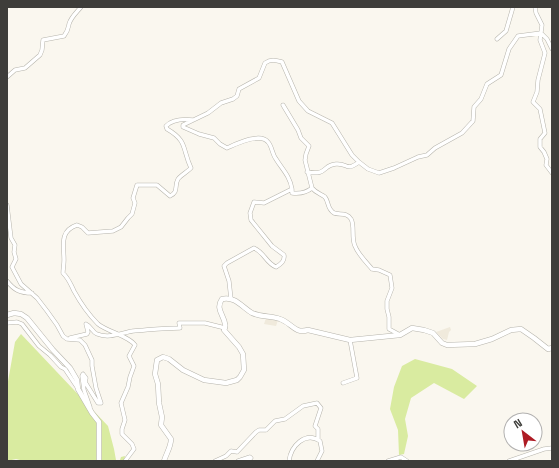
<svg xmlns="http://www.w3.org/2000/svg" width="559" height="468" viewBox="0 0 559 468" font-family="'Space Grotesk',sans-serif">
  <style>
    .built { fill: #f0eadc }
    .green { fill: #d9eba0 }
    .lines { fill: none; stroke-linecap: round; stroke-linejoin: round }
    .minor-casing { stroke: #b6b4ac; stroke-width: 4.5 }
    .major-casing { stroke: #b6b4ac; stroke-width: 5.5 }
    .minor { stroke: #fff; stroke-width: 3.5 }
    .major { stroke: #fff; stroke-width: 4.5 }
  </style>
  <rect width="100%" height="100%" fill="#faf7ef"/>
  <!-- built -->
  <path class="built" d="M266,318L278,320L276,326L264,324Z
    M450,327L451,330L449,332L447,340L443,339L436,332Z"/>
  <!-- green -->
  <path class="green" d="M21,334L108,426L114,449L116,460H120L121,457L125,456L124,461H24L16,459L7,461V387L15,342Z
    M415,359L452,369L477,386L464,399L434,383L411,398L405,419L408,436L404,454L399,455L398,430L390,409L394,387L402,366Z"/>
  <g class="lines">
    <!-- minor casing -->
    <g class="minor-casing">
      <path id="minor" d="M535,7L536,13L542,25L540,40L545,53L538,80L537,92L533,102L540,109L545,133L540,139V147L544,152L547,159L546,165L552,173
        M541,33L547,39L552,49
        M497,39L506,31L513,7
        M7,77L15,70L25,68L40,55L42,50L43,40L64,36C68,31 68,29 69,24C71,17 77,12 81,7
        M283,105L298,130L301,138L309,146L306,154L305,160L312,188
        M307,172C328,176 322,165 336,164C349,163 345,172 359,162
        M292,189V193C300,194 306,193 312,188C316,193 321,194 325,197C329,202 327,209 334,213C340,215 347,212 351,219C355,225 351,238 355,246C358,254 366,262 372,269L379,270L390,275L392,288L387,301V309L389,317V329L400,335
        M7,205L11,238L15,245L14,252L16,259L12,267L21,284L37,298L47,311L57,325L63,336L67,339L80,340L85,345L92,360V366L96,388L101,403H98L85,382L86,378L83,374L82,376L84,390L90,407
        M7,281C14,290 20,293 32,293
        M231,299L229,281L224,266L227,263L254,248C264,252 266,263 276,267C281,264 285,261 284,255L272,246L251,220L250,213L254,202L264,203L292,189C290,176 282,169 276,159C272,154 272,146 268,142C260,132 236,144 227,148L220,144L214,138L199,134L183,127V125L208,113L221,103L233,99L237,96L239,89L259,78L265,63C271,59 275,60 282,62L299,101L308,111L332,123L352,155L359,162L368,169L379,173L394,168L418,157L427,155L435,148L462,133L473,121L474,107L481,99L487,84L501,75L509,49L518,36L541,33
        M7,323L17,322L22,324L39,346L50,355L61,367L65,369L77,387
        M70,338L87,334L88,332L86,324C91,326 92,332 97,334C109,339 121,333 133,331C148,330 164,328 180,328L179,323H205L225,328
        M343,383L357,378L350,340
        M125,461L134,449L132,444L122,434V429L125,420L121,403L128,387L130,377L134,366L129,356L135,345C129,336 108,332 98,324C89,315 80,302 74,291C70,283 69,279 63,273C63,269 64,264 64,260C64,246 59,231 77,225L82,227L88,233L113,231L121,227L128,218L132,214L135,203L133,198L137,185H157L170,196C179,192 174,186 178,179C181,175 187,172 191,168C182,149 188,141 167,129L166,126C173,119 184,119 193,120
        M215,461L226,456L231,451L237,452L256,432L259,430H266L275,421L285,419L303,406L317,403L321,408L315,426L318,429V440
        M238,461L250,457L251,458L247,461
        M289,461C291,446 305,431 320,441L322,451L317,461
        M388,461L401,457L407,461
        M509,461L544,449L552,448"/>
    </g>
    <!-- major casing -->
    <g class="major-casing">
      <path id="major" d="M7,315L14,313L21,314L27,318L53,350L70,368L77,380L78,389L92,413L99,422V461
        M164,461C166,454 171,447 171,439L161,425L162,417L159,403L158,384L155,374L157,360L163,357L169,359L183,370L204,380L226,383L237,380L240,377L244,370L243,354L239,347L224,330C225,328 226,326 225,324C224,315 215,309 222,299C235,296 242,307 252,313C261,317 272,316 280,319C292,323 294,334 308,330L350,340L400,335L412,328L424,330L433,333L442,343L447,345L475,344L492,339L511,330L521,329L534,338L548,349L552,348"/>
    </g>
    <!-- minor -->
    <use href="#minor" class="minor"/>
    <!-- major -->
    <use href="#major" class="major"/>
  </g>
  <!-- border -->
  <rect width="559" height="468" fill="none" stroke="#3e3d3a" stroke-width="16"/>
  <!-- north arrow -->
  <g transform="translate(523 432) rotate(329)"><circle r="19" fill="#ffffff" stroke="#b2b1b0"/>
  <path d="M0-3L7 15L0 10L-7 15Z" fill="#ae1b24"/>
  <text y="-6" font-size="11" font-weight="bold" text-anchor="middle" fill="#3e3d3a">N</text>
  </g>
</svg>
